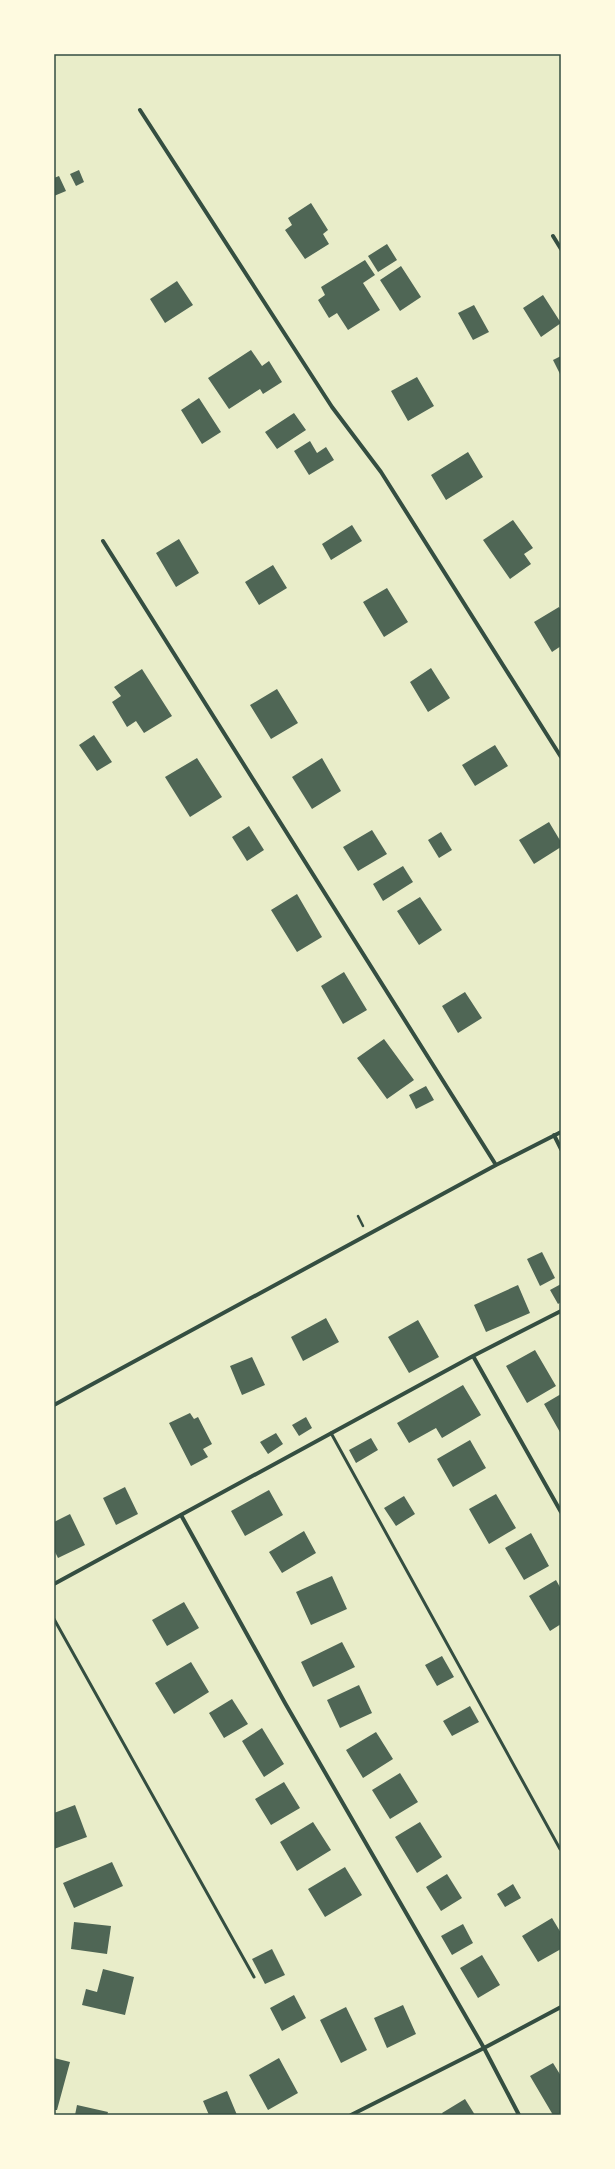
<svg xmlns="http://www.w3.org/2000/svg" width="615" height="2169" viewBox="0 0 615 2169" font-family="Barlow,sans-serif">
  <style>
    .building { fill: #4f6655 }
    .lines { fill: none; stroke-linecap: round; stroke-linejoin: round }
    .path { stroke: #344e41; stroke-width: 2.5 }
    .service { stroke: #344e41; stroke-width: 3 }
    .minor { stroke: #344e41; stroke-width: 4 }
    .neatline { fill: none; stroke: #344e41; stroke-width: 1.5 }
  </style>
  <rect width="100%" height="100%" fill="#e9edc9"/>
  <!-- building -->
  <path class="building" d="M79,170L84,182L76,186L70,174Z
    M59,176L66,191L54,196V178Z
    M311,203L328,230L323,234L329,244L305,259L285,230L292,225L288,218Z
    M387,244L397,260L378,272L368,256Z
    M365,260L375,275L363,283L380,310L348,330L337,313L329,318L318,300L325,295L321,287Z
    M401,266L421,297L400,311L380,280Z
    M177,281L193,305L165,323L150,299Z
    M543,295L561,323L541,337L523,308Z
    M474,305L489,332L473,340L458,313Z
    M251,350L262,366L269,361L282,382L263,394L260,389L229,409L208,378Z
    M561,356V376L553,360Z
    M417,377L434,406L408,421L391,391Z
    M199,398L221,432L202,444L181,410Z
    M294,413L306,430L277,449L265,432Z
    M310,441L317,453L326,447L334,460L309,475L294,451Z
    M468,452L483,477L446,500L431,475Z
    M513,520L533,548L524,554L531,564L510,579L483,540Z
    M352,525L362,541L331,560L322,544Z
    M179,539L199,573L176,587L156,553Z
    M273,565L287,588L259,605L245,582Z
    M387,588L408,622L384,637L363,602Z
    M559,607L561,611V646L552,652L534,622Z
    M431,668L450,698L428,712L410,682Z
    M142,669L172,716L144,733L136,721L127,727L112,702L121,696L114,687Z
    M277,689L298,723L271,739L250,705Z
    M94,735L112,762L97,771L79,745Z
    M495,745L508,766L475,786L462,765Z
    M197,758L222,797L190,817L165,777Z
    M322,758L341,791L312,809L292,777Z
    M549,822L561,842V847L534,864L519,840Z
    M249,826L264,850L247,861L232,837Z
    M372,830L387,854L358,871L343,847Z
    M441,832L452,850L439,858L428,840Z
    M403,866L413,882L383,901L373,884Z
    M297,894L322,937L297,952L271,910Z
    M420,897L442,930L419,945L397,911Z
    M344,972L367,1010L343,1024L321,986Z
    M465,992L482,1018L458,1033L442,1006Z
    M384,1039L414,1080L387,1099L357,1058Z
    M426,1086L434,1100L416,1109L409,1095Z
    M542,1252L555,1278L540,1286L527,1259Z
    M561,1284V1302L558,1304L550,1290Z
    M518,1285L530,1313L486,1332L474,1305Z
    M326,1318L339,1342L303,1361L291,1337Z
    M418,1320L439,1357L409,1373L388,1337Z
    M535,1350L556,1386L527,1403L506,1366Z
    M252,1357L265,1385L242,1395L230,1366Z
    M463,1385L481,1415L442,1438L436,1428L409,1443L397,1423Z
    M561,1394V1434L544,1404Z
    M190,1413L194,1419L198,1417L212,1444L203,1449L208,1457L191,1466L169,1423Z
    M306,1417L312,1428L299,1436L292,1425Z
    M276,1433L283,1444L268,1454L260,1442Z
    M371,1438L378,1450L356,1463L349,1450Z
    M470,1440L486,1468L453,1487L437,1459Z
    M125,1487L138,1514L116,1525L103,1498Z
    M269,1490L283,1515L245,1536L231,1511Z
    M496,1494L516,1528L489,1544L469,1509Z
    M404,1496L415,1514L396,1526L384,1508Z
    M70,1514L85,1545L58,1558L54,1550V1522Z
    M304,1531L316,1553L282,1573L269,1552Z
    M531,1533L549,1566L524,1580L505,1548Z
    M332,1576L347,1609L311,1625L296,1592Z
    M556,1580L561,1589V1624L550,1631L529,1596Z
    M184,1602L199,1628L167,1646L152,1620Z
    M342,1642L355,1667L313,1687L301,1662Z
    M442,1656L454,1677L437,1686L425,1665Z
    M191,1662L209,1692L174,1714L155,1683Z
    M359,1685L372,1713L340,1728L327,1700Z
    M232,1699L248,1724L224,1738L209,1713Z
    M470,1706L479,1722L452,1736L443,1721Z
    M262,1728L284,1764L264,1777L242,1741Z
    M376,1732L393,1759L363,1778L346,1750Z
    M400,1773L418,1802L390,1819L372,1790Z
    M284,1782L300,1808L271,1825L255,1799Z
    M75,1805L87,1837L54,1849V1813Z
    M313,1822L331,1850L297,1871L280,1842Z
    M420,1822L442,1857L417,1873L395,1837Z
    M112,1862L123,1886L74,1908L63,1883Z
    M345,1867L362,1895L325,1917L308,1889Z
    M447,1874L462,1898L441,1911L426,1887Z
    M513,1884L521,1898L505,1907L497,1894Z
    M552,1918L561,1933V1949L538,1962L522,1936Z
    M74,1922L111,1926L107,1954L71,1949Z
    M463,1924L473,1943L452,1955L441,1936Z
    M272,1949L285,1975L265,1984L252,1959Z
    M482,1955L500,1985L478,1998L460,1968Z
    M103,1969L134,1977L125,2015L82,2005L86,1989L97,1992Z
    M294,1995L306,2018L282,2031L270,2008Z
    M403,2005L416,2034L387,2048L374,2018Z
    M346,2007L367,2050L341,2063L320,2020Z
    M54,2058L70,2062L57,2110H54Z
    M279,2058L298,2093L268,2110L249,2075Z
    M553,2063L561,2076V2115H553L530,2076Z
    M227,2091L237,2115H209L203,2101Z
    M465,2099L475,2115H443L442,2113Z
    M77,2105L108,2112L107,2115H75Z"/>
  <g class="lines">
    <!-- path -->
    <path class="path" d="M358,1216L363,1226"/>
    <!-- service -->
    <path class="service" d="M331,1433L560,1849
      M54,1619L254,1977"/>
    <!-- minor -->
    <path class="minor" d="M140,110L332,407L381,472L561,757
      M553,236L561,249
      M103,541L496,1165
      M554,1135L561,1149
      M473,1356L561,1512
      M54,1405L496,1165L561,1132
      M181,1515L285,1703L484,2048L519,2115
      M54,1584L473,1356L561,1311
      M351,2115L484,2048L561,2007"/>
  </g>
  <!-- border -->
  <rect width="615" height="2169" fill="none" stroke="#fefae0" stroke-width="110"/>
  <rect x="55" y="55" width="505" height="2059" class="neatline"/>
</svg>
